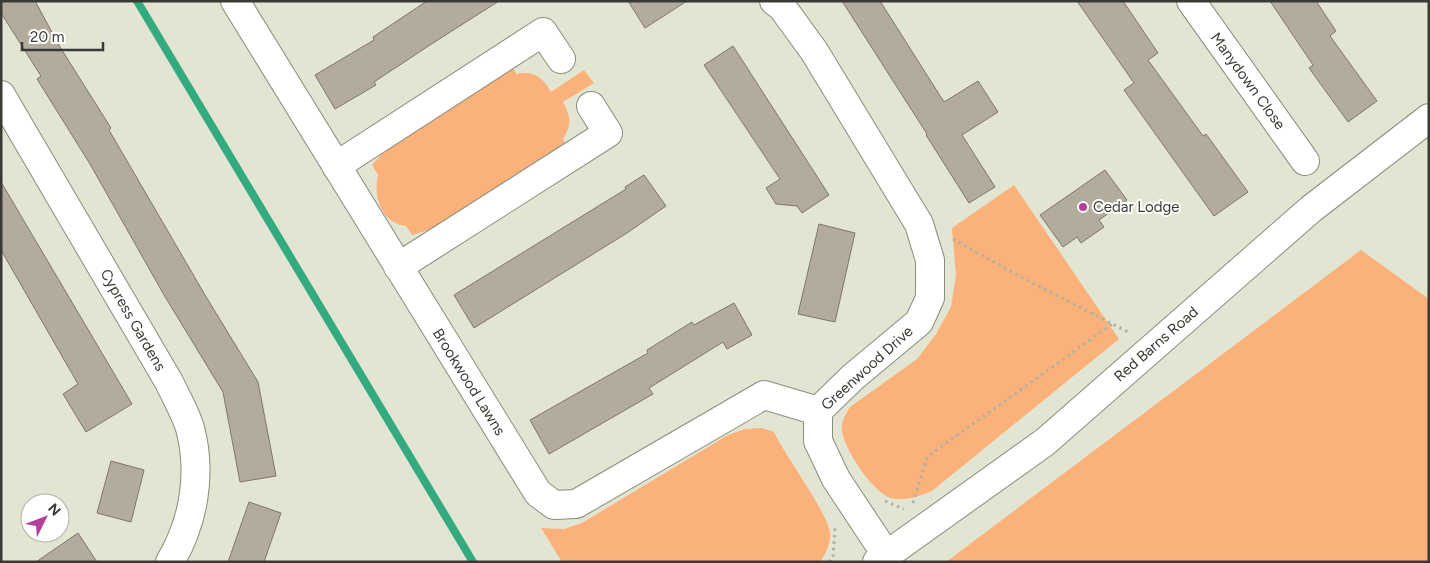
<svg xmlns="http://www.w3.org/2000/svg" width="1430" height="563" viewBox="0 0 1430 563" font-family="Figtree,sans-serif">
  <style>
    .green { fill: #fbb27a }
    .lines { fill: none; stroke-linecap: round; stroke-linejoin: round }
    .stream { stroke: #33aa7f; stroke-width: 8 }
    .building { fill: #b3ac9c; stroke: #7d7667 }
    .minor-casing { stroke: #8a8c7c; stroke-width: 30 }
    .path { stroke: #afb1a2; stroke-width: 3; stroke-dasharray: 2.5 4; stroke-linecap: butt }
    .minor { stroke: #fff; stroke-width: 28 }
    .poi-dot { fill: #b4409a; stroke: #fff; stroke-width: 2 }
    .labels { text-anchor: middle; stroke-width: 4; stroke-linejoin: round; paint-order: stroke }
    .street-label { font-size: 15px; fill: #393a33; stroke: #fff }
    .poi-label { font-size: 15px; fill: #393a33; stroke: #fff; text-anchor: start }
  </style>
  <rect width="100%" height="100%" fill="#e3e5d3"/>
  <!-- green -->
  <path class="green" d="M513,67L516,74C533,70 543,77 551,92L584,70L594,83L563,102C571,117 572,125 563,139L567,147L435,228L412,235L406,226C381,223 373,196 378,175L372,165L385,150Z
    M1014,185L1119,339L932,491C919,496 905,502 891,498C873,493 845,450 842,432C841,421 845,415 850,407L917,359L936,334L951,307L956,275L952,228Z
    M1361,250L1429,299V562H946Z
    M762,428L774,432C785,456 827,511 830,533C831,543 826,554 820,562H562L541,528L564,529L582,523L728,435L745,429Z"/>
  <g class="lines">
    <!-- stream -->
    <path class="stream" d="M137,1L473,562"/>
  </g>
  <!-- building -->
  <path class="building" d="M1,1H35L60,47L111,128L109,130L205,295L258,382L276,476L240,482L223,392L164,295L90,164L37,79L41,76L1,13Z
    M427,1H499L433,43L374,82L376,85L335,109L315,75L374,40L373,37Z
    M628,1H687L645,28Z
    M842,1H880L944,102L978,81L998,112L962,135L995,187L969,203L926,135L927,134Z
    M1077,1H1123L1158,53L1148,60L1203,136L1206,134L1248,192L1214,216L1124,90L1134,83Z
    M1270,1H1316L1336,31L1330,36L1377,101L1348,122L1309,68L1313,65Z
    M733,46L829,195L802,213L797,206L776,204L766,188L780,179L704,65Z
    M1105,170L1127,200L1099,220L1104,227L1081,243L1077,237L1063,247L1040,215Z
    M644,175L666,206L627,233L474,328L454,295L626,189L625,187Z
    M1,182L132,404L86,432L63,394L78,384L1,250Z
    M819,224L855,233L835,322L798,314Z
    M734,303L752,335L727,349L723,342L649,388L653,394L549,454L530,420L648,353L647,350L692,322L694,325Z
    M111,461L144,470L131,522L97,513Z
    M249,502L281,513L264,562H228Z
    M78,533L97,562H36Z"/>
  <g class="lines">
    <!-- minor casing -->
    <g class="minor-casing">
      <path id="minor" d="M235,1L538,493L554,505L576,504L764,395L818,411
        M774,1L782,7L814,51L919,224L930,260V298L919,322L853,377L818,411V441L836,479L887,556
        M1191,1L1305,161
        M1,95L169,382C176,397 185,412 190,428C202,473 194,522 170,562
        M336,166L543,32L561,59
        M398,267L608,133L591,106
        M877,562L1045,442L1311,209L1429,118"/>
    </g>
    <!-- path -->
    <path class="path" d="M953,239L1019,276L1128,332
      M885,501L904,509
      M913,503L927,457L1112,324
      M829,562L833,557L835,527"/>
    <!-- minor -->
    <use href="#minor" class="minor"/>
  </g>
  <!-- markers -->
  <circle class="poi-dot" cx="1083" cy="207" r="5"/>
  <g class="labels">
    <!-- street labels -->
    <g class="street-label">
      <text transform="translate(1248 81) rotate(54)" y="5">Manydown Close</text>
      <text transform="translate(133 320) rotate(60)" y="5">Cypress Gardens</text>
      <text transform="translate(1156 344) rotate(-41)" y="5">Red Barns Road</text>
      <text transform="translate(867 368) rotate(-42)" y="5">Greenwood Drive</text>
      <text transform="translate(469 382) rotate(58)" y="5">Brookwood Lawns</text>
    </g>
    <!-- poi labels -->
    <g class="poi-label">
      <text x="1093" y="212">Cedar Lodge</text>
    </g>
  </g>
  <!-- border -->
  <rect width="1430" height="563" fill="none" stroke="#393a33" stroke-width="5"/>
  <!-- north arrow -->
  <g transform="translate(45 518) rotate(48)"><circle r="24" fill="#ffffff" stroke="#b0b0ad"/>
  <path d="M0-4L9 19L0 12L-9 19Z" fill="#b4409a"/>
  <text y="-8" font-size="14" font-weight="bold" text-anchor="middle" fill="#393a33">N</text>
  </g>
  <!-- scale -->
  <path d="M22 42v8h81v-8" fill="none" stroke="#393a33" stroke-width="2.5"/>
  <text x="30" y="42" font-size="15" fill="#393a33" stroke="#ffffff" stroke-width="4" paint-order="stroke">20 m</text>
</svg>
